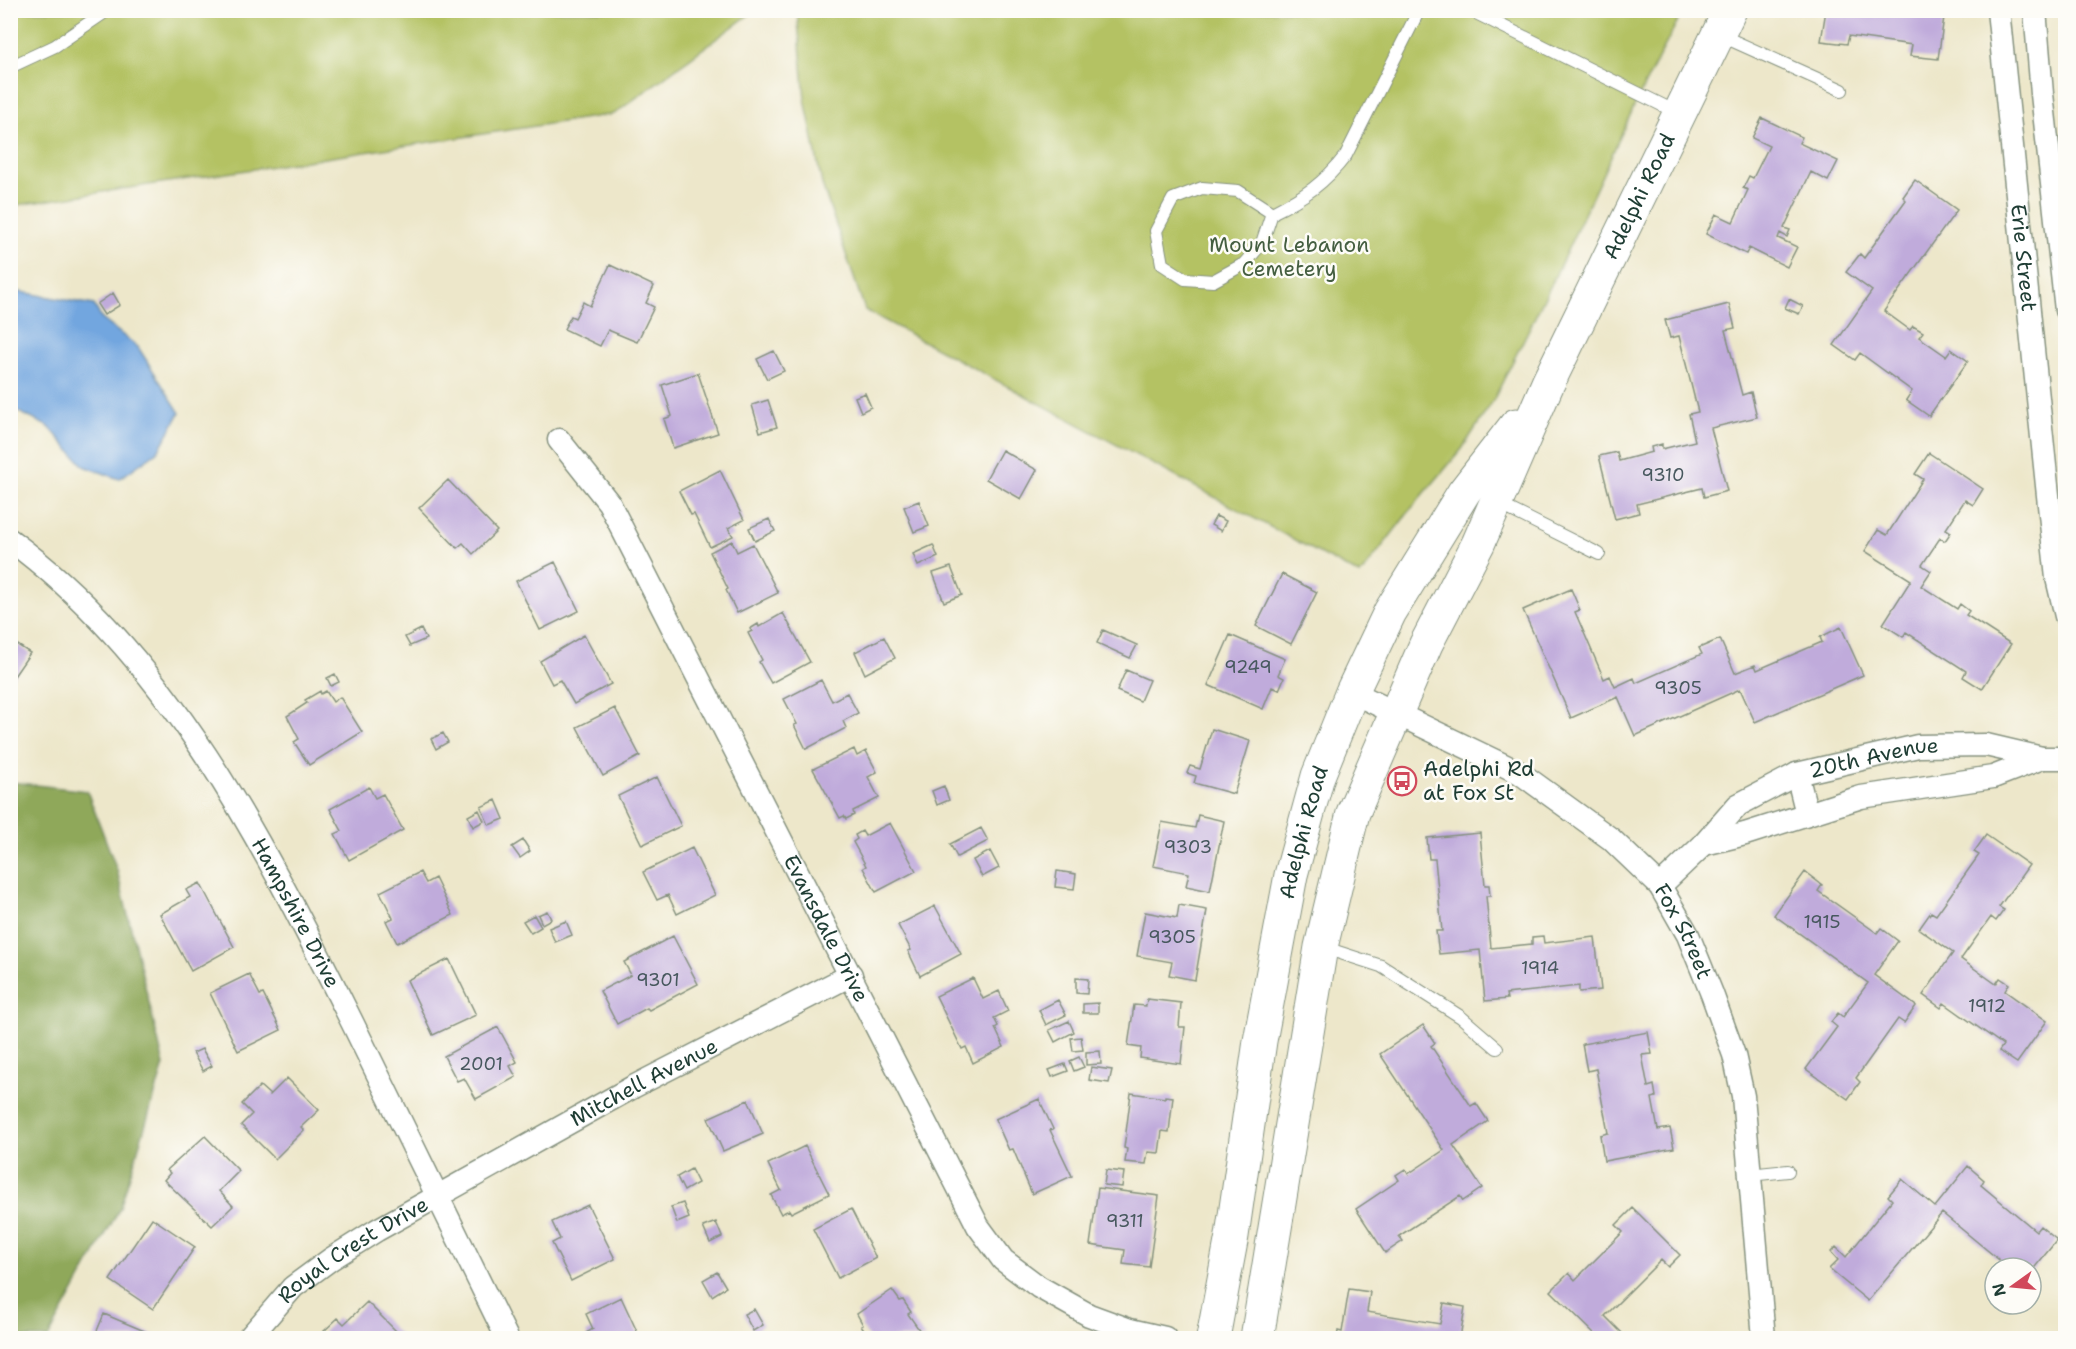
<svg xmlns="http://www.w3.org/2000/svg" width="2076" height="1349" viewBox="0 0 2076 1349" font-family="'Shantell Sans',sans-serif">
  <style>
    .green { fill: #b4c264; stroke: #6a804c; stroke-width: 1.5 }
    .forest { fill: #8fa85a; stroke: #577247; stroke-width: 1.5 }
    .water { fill: #72a6df; stroke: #48728a; stroke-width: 1.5 }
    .building { fill: #c0abdb }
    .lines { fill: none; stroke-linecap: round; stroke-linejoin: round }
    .service-casing { stroke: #86927f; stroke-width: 14 }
    .minor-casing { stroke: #86927f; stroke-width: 25 }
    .secondary-casing { stroke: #86927f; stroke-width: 35 }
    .service { stroke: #fff; stroke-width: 12 }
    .minor { stroke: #fff; stroke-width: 22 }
    .secondary { stroke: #fff; stroke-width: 33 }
    .labels { text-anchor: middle; stroke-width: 5; stroke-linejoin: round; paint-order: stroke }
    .number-label { font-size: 18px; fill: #47585e }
    .street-label { font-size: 21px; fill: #1f3d34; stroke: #fdfcf7 }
    .park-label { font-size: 21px; fill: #445e40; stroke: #fdfcf7 }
    .poi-label { font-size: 21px; fill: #1f3d34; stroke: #fdfcf7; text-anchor: start }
  </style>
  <rect width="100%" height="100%" fill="#fdfcf7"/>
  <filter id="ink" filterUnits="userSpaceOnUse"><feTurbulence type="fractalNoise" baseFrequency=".0167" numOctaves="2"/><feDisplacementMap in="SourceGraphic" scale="12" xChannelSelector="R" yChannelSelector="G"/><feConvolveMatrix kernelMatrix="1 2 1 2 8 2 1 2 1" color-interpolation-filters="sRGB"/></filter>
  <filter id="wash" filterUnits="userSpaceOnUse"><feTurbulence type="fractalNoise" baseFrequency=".008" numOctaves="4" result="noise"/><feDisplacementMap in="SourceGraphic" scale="24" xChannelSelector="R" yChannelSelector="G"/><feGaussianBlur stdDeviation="1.35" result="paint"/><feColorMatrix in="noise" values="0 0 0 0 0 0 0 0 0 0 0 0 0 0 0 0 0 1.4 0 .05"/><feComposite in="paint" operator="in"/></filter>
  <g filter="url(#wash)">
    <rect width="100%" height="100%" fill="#ede7ca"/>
    <!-- green -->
    <path class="green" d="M11,11H754L614,114L11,206Z
      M797,11H1683L1640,94L1551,285L1493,401L1462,449L1411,509L1360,575L865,310L822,184L805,99Z"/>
    <!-- forest -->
    <path class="forest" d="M11,782L87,791L117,870L164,1065L120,1208L48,1338H11Z"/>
    <!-- water -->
    <path class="water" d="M10,290L94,305L102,319L138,347L180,413L158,451L119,479L84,466L49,427L11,408Z"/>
    <g id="blocks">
      <!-- building -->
      <path class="building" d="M1826,10H1945L1938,59L1910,56L1912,45L1849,36L1847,44L1821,41Z
        M1762,118L1802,137L1799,143L1838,161L1828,181L1811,172L1784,228L1790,230L1787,237L1780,233L1778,238L1797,247L1787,267L1749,248L1746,254L1706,234L1716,214L1733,222L1748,190L1743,188L1749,176L1753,178L1769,146L1752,138Z
        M1915,180L1957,210L1884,311L1910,330L1913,326L1923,332L1919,337L1946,356L1951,349L1968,361L1929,416L1906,400L1912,391L1860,353L1855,360L1834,345L1872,291L1846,272L1860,254L1864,258L1906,200L1903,197Z
        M610,265L654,286L646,303L654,307L637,342L608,330L600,346L564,329L571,316L575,318L583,302L590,306Z
        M113,293L120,305L104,315L97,304Z
        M1789,299L1803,306L1799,314L1785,308Z
        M1729,304L1735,328L1725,330L1742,395L1751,392L1757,417L1711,428L1727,491L1704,497L1702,488L1637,504L1639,513L1615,519L1599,456L1617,452L1619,461L1652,452L1651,447L1662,444V449L1695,441L1689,414L1698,412L1679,336L1670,338L1665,320Z
        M774,351L784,371L767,379L757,359Z
        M698,373L718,433L673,448L664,419L672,416L662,385Z
        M865,393L871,407L861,412L855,397Z
        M768,400L777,427L760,432L752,405Z
        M1002,450L1037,470L1021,499L986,479Z
        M1929,453L1983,489L1973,505L1965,500L1946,529L1951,532L1945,541L1940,538L1922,565L1931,571L1921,586L1957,609L1960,604L1969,611L1966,615L2011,644L1982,689L1963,677L1966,671L1906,632L1903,637L1883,624L1911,580L1865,551L1878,530L1887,535L1923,479L1915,474Z
        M720,470L744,520L728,528L733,536L710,547L694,514L691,515L679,491Z
        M448,480L497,531L473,554L463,543L457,548L419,508Z
        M919,501L929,526L914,532L904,507Z
        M1216,516L1226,521L1221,531L1211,525Z
        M769,519L775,531L755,541L749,528Z
        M732,541L737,552L753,544L778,593L737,613L726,590L728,589L710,552Z
        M933,545L938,557L918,566L913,554Z
        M555,562L579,611L540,630L516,581Z
        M951,567L962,595L944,602L933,573Z
        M1282,574L1317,592L1291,644L1256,626Z
        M1571,589L1580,610L1575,612L1604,679L1610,676L1615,687L1634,678L1636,683L1702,654L1699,648L1720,639L1735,673L1755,665L1757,670L1822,642L1820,637L1841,627L1863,675L1755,722L1740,689L1635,736L1618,697L1571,718L1523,610Z
        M783,613L810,662L771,683L759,662L762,660L748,633L752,631L750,629L758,624L759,627Z
        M421,629L426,639L410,646L405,637Z
        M1103,630L1137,645L1130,658L1097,643Z
        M584,635L611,684L574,704L560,680L552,684L540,661Z
        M1230,635L1285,659L1278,675L1284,678L1279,690L1272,687L1263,709L1208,685Z
        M884,637L895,658L865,674L855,652Z
        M10,640L30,653L10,682Z
        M1126,670L1149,680L1140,701L1117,691Z
        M335,674L339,682L331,686L327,678Z
        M821,680L832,701L847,693L858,713L843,721L846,728L806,749L794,725L797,724L784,699Z
        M320,691L321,694L326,691L333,702L340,697L362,732L309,765L294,742L299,739L287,716L307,703L305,700Z
        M615,708L640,756L603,776L577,727Z
        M1212,729L1250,741L1234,794L1194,783L1196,776L1187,773L1190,766L1200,769Z
        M443,733L448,742L436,749L431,739Z
        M854,749L857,756L866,751L877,772L868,777L879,798L853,811L854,815L846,819L844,816L840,818L813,769Z
        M657,777L681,826L642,845L618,796Z
        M944,786L949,800L937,805L932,791Z
        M369,787L375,798L383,794L403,830L349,860L335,834L342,831L330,809Z
        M496,800L504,819L489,825L481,807Z
        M479,810L484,821L473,827L468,816Z
        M1198,815L1224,821L1210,891L1186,886L1189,873L1153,866L1162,822L1195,828Z
        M890,823L916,871L876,892L863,868L866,866L853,842L857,839L855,835L862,831L865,836Z
        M981,828L988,841L957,857L950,844Z
        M1480,833L1485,885H1489L1490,896H1486L1491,948L1532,944V937L1543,936L1544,943L1595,937L1601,990L1579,992V986L1506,994L1507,999L1485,1001L1480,950L1439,954L1436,931H1442L1435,859H1429L1427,838Z
        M1986,835L2029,865L1999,907L2004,910L1996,921L1991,917L1961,959L1996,984L2000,978L2009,984L2005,991L2047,1021L2017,1063L1999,1051L2003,1045L1944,1003L1941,1008L1923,995L1953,953L1919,929L1931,912L1936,915L1979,855L1974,852Z
        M523,840L530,851L520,858L512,847Z
        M692,848L715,895L677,914L668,895L657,900L643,872Z
        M990,851L999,868L982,877L973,860Z
        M1057,871L1076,874L1074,889L1055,887Z
        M420,872L426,883L435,878L453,915L397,943L386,921L393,918L380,892Z
        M1805,872L1822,885L1818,891L1877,933L1881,928L1898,941L1874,975L1916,1006L1904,1023L1898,1019L1856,1078L1860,1082L1848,1099L1806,1069L1837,1027L1831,1022L1838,1013L1843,1017L1868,983L1774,915Z
        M200,883L234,947L191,971L160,914L190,897L186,890Z
        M1179,905L1207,910L1195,980L1169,975L1172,962L1137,956L1145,912L1177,918Z
        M935,906L961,954L920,976L908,951L911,950L898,925Z
        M547,911L551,919L542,924L538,915Z
        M534,915L541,927L531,933L523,921Z
        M566,921L572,935L555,942L549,928Z
        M673,936L698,984L649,1010L647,1008L617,1024L600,991L631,975L624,962Z
        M449,959L476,1015L433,1035L407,980Z
        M249,974L260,995L263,994L281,1030L238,1051L210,993Z
        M973,978L983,999L999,991L1008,1011L994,1018L998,1026L995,1028L1004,1047L973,1063L966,1047L962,1049L936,996Z
        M1076,978L1088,979L1087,994L1076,993Z
        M1147,999L1181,1003L1179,1027H1185L1181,1064L1140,1058L1141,1048L1128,1046L1134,1005L1146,1006Z
        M1058,1000L1066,1015L1046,1025L1039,1010Z
        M1098,1003V1013H1083V1004Z
        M1069,1021L1074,1032L1055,1042L1049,1030Z
        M1423,1025L1435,1043L1431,1046L1471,1106L1476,1103L1488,1121L1453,1145L1482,1188L1463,1201L1460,1196L1399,1236L1403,1241L1385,1253L1356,1209L1399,1180L1396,1175L1405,1169L1408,1174L1444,1150L1380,1054Z
        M498,1027L517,1062L510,1066L516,1077L476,1099L464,1078L457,1081L444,1056Z
        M1648,1032L1652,1054L1642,1055L1648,1087L1654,1085L1656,1097L1652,1098L1658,1130L1670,1128L1674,1148L1604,1161L1600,1135L1608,1133L1596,1069L1587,1071L1582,1044Z
        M1081,1037L1083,1050L1073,1051L1071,1038Z
        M202,1049L212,1066L203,1071L193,1053Z
        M1100,1051L1101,1064L1086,1065V1052Z
        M1079,1057L1084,1067L1074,1071L1070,1061Z
        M1065,1064L1068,1071L1052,1077L1049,1070Z
        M1091,1067L1112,1070L1109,1083L1089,1080Z
        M287,1078L319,1110L301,1127L304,1130L275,1159L241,1125L252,1114L242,1104L260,1086L270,1095Z
        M1131,1093L1165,1098V1096L1173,1097L1169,1132L1162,1131L1159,1153L1148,1152L1146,1164L1125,1162L1127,1149L1124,1148Z
        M1039,1099L1053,1129L1050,1130L1072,1176L1032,1194L1013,1149L1009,1150L995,1119Z
        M748,1100L763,1134L723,1151L708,1118Z
        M205,1136L239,1171L219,1191L233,1206L212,1226L164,1180L170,1173L167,1170Z
        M805,1146L829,1194L791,1213L789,1210L781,1214L771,1195L781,1190L768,1164Z
        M1968,1166L1984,1180L1981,1185L2036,1231L2040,1226L2057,1240L2031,1272V1268H2009L1942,1213L1868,1301L1829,1269L1838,1260L1831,1252L1836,1247L1846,1257L1892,1200L1888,1196L1902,1179L1935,1207Z
        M691,1169L698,1183L684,1191L677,1177Z
        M1106,1170L1124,1172L1122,1187L1104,1185Z
        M1098,1188L1159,1196L1149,1267L1123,1264L1125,1250L1090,1245Z
        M683,1203L689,1218L677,1223L671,1207Z
        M588,1205L615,1259L571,1281L552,1243L560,1239L552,1222Z
        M1633,1208L1680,1255L1668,1267L1661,1260L1605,1316L1625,1336L1623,1338H1596L1598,1337L1551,1291L1569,1273L1575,1280L1623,1232L1616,1225Z
        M851,1209L876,1258L838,1278L813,1229Z
        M152,1218L195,1247L153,1309L110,1280Z
        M716,1222L722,1237L710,1243L703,1227Z
        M717,1272L726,1287L712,1296L703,1280Z
        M1349,1289L1370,1292L1367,1312L1440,1324L1444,1303L1465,1307L1460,1338H1337L1338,1331L1342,1332Z
        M892,1290L900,1301L903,1300L911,1312L908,1314L925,1338H869L861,1326L863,1325L857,1314Z
        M621,1297L640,1338H588L586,1333L593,1329L586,1314Z
        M367,1302L403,1338H330L323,1332L338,1318L344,1324Z
        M754,1309L763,1325L753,1331L744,1314Z
        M104,1314L161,1338H94Z"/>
    </g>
  </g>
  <g filter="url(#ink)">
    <use href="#blocks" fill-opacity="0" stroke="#86927f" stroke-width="1.5"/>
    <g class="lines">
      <!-- service casing -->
      <g class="service-casing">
        <path id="service" d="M1470,10L1678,113
          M1720,35L1842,90
          M10,67L55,46L108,10
          M1272,213L1238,191L1202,188L1173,199L1156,231L1162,264L1185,279L1213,281L1244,264L1262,243L1272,213C1304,197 1324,184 1346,155L1419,10
          M1497,503L1599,554
          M1322,947L1381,966L1461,1017L1497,1048
          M1749,1175L1788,1171"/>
      </g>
      <!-- minor casing -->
      <g class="minor-casing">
        <g id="minor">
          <path id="s1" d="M1998,10L2049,505L2057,578L2066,616"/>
          <path d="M2035,10L2042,94L2066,310"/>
          <path id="s2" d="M559,440L609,503L978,1226L1003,1260L1039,1287L1089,1315L1130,1330L1165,1338"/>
          <path id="s3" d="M10,540C172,659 264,846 352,1022C404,1127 456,1232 507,1338"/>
          <path id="s4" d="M1352,692L1520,773L1611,839L1660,886L1688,935L1712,994L1734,1055L1743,1096L1764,1338"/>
          <path d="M1797,774L1807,814"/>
          <path d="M1704,844L1745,834L1861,797L1993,777L2042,758"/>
          <path id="s5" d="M1660,886L1704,844L1738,805L1797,774L1918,746L1986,745L2042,758H2066"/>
          <path id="s6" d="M249,1338L293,1287L331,1259L377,1230L633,1087L851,975"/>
        </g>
      </g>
      <!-- secondary casing -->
      <g class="secondary-casing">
        <g id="secondary">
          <path id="s7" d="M1213,1338L1232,1236L1260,1041L1291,875L1318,776L1352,692L1390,612L1464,492L1516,425"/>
          <path id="s8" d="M1257,1338L1321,947L1353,813L1426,644L1478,544L1548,383L1730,10"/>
        </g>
      </g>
      <!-- service -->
      <use href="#service" class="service"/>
      <!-- minor -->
      <use href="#minor" class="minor"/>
      <!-- secondary -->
      <use href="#secondary" class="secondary"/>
    </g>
  </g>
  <!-- icons -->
  <defs>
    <g id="bus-ring" transform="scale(1.5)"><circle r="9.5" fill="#fdfcf7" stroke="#d1495b" stroke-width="1.5"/><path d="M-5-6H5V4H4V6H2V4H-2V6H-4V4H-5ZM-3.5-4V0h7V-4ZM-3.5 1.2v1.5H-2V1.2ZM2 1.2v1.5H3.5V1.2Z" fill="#d1495b"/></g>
  </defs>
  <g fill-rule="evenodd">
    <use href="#bus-ring" x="1402" y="781"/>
  </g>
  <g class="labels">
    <!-- number labels -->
    <g class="number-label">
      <text x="1663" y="481">9310</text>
      <text x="1248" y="673">9249</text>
      <text x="1678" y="694">9305</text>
      <text x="1188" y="853">9303</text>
      <text x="1822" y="928">1915</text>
      <text x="1172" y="943">9305</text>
      <text x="1540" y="974">1914</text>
      <text x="658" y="986">9301</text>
      <text x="1987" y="1012">1912</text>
      <text x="481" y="1070">2001</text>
      <text x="1125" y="1227">9311</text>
    </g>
    <!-- street labels -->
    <g class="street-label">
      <text dy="7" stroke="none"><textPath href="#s8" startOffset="1214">Adelphi Road</textPath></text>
      <text dy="7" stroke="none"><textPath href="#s1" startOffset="249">Erie Street</textPath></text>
      <text dy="7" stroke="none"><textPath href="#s5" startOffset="258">20th Avenue</textPath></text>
      <text dy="7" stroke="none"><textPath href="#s7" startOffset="514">Adelphi Road</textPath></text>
      <text dy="7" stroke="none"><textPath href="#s3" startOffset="474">Hampshire Drive</textPath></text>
      <text dy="7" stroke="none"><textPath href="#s2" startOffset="558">Evansdale Drive</textPath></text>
      <text dy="7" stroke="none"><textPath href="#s4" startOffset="418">Fox Street</textPath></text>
      <text dy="7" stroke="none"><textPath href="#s6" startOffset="474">Mitchell Avenue</textPath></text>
      <text dy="7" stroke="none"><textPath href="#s6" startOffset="138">Royal Crest Drive</textPath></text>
    </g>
    <!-- park labels -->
    <g class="park-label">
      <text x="1289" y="252">Mount Lebanon<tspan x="1289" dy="24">Cemetery</tspan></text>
    </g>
    <!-- poi labels -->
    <g class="poi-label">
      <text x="1423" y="776">Adelphi Rd<tspan x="1423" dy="24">at Fox St</tspan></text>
    </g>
  </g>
  <!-- margin -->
  <rect width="2076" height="1349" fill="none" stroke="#fdfcf7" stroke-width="36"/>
  <!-- north arrow -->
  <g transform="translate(2013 1286) rotate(255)"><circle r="28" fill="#fdfcf7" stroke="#a4b0a9" stroke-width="1.5"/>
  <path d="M0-4.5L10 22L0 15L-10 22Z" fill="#d1495b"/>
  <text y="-9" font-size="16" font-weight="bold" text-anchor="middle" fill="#1f3d34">N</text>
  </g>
</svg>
